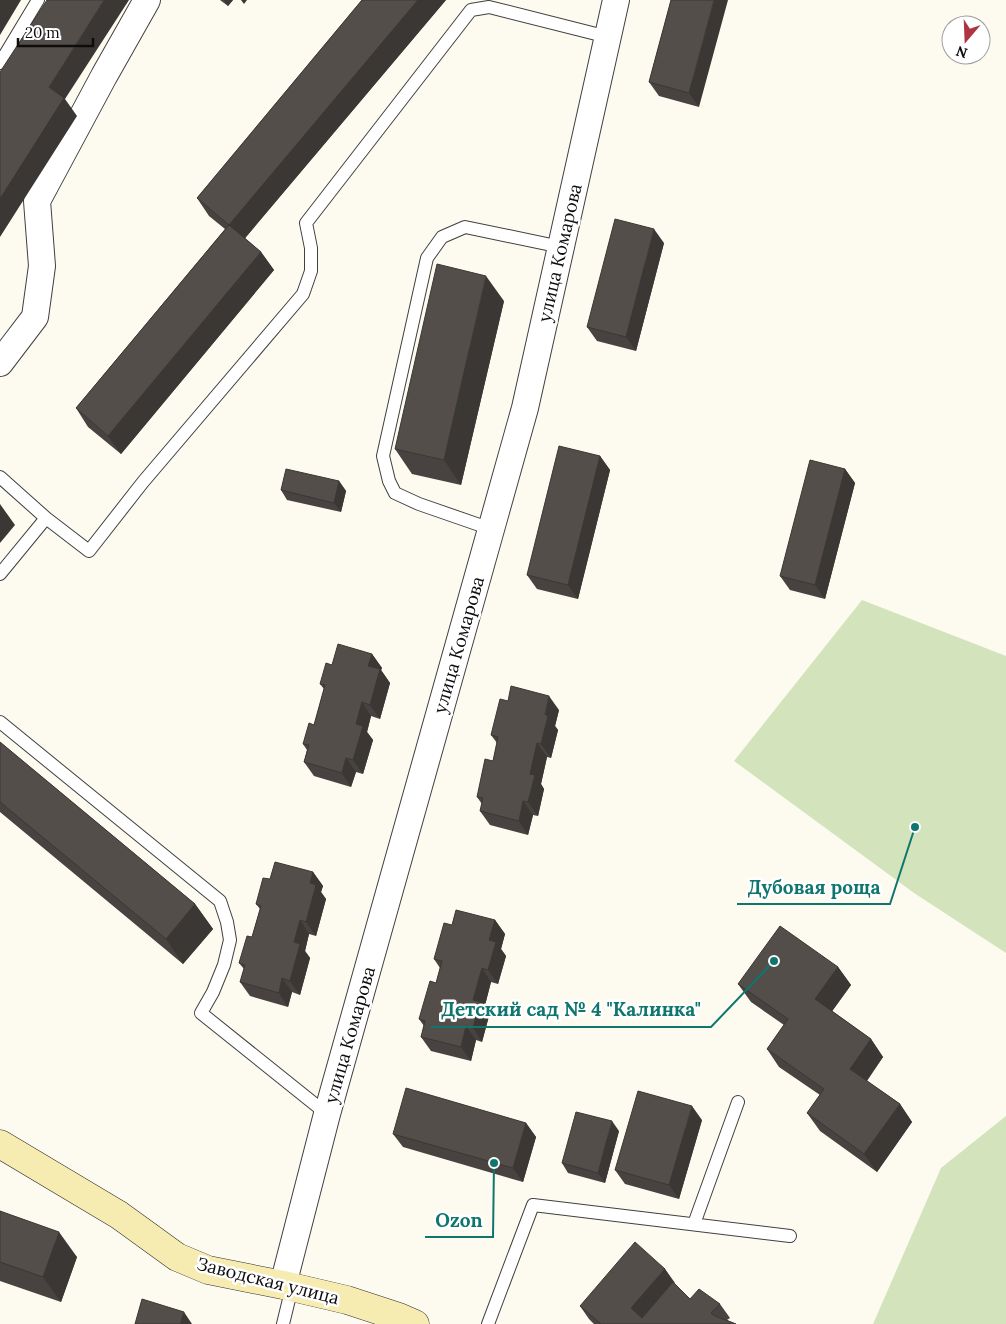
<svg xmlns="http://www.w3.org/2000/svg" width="1006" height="1324" viewBox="0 0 1006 1324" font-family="Lora,serif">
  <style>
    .green { fill: #d3e4bc }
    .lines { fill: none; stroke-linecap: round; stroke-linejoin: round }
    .lane-casing { stroke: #404040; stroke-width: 14 }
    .street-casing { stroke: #404040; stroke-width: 28 }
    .secondary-casing { stroke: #2f2f2f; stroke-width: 29 }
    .lane { stroke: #fff; stroke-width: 12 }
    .street { stroke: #fff; stroke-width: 26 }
    .secondary { stroke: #f6ebb1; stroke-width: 28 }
    .wall { fill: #484340 }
    .shaded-wall { fill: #3b3734 }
    .building { fill: #544e4b; stroke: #3b3734 }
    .labels { text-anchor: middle; stroke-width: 5; stroke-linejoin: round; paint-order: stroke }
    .street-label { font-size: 18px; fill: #0d0d0d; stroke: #fff }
    .leader { fill: none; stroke: #0f766e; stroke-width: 2 }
    .callout-dot { fill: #0f766e; stroke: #fff; stroke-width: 2 }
    .callout-label { font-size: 19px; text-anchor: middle; font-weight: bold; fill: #0f766e; stroke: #fff; stroke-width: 5; stroke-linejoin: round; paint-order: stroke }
  </style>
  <rect width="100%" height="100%" fill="#fdfaef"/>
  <!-- green -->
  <path class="green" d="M862,600L1006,656V953L914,893L734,761Z
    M1006,1116V1324H873L941,1168Z"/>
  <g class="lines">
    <!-- lane casing -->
    <g class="lane-casing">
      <path id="lane" d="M0,63L38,0
        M0,477L46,518L0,574
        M46,518L89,551L143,482L303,294L311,271V248L306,223L471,10L489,7L608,37
        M491,529L419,504L395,493L389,481L383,456L427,258L442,237L465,227L561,247
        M0,722L220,901L227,922L230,940L224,965L213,992L201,1013L327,1114
        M694,1224L738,1102
        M283,1324L292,1287
        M488,1324L533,1205L790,1236"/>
    </g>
    <!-- street casing -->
    <g class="street-casing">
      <path id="street" d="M0,363L35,317L42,266L37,201L104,76L147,0
        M283,1285L327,1114L525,408L616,0"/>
    </g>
    <!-- secondary casing -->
    <g class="secondary-casing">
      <path id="secondary" d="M0,1144L119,1215L177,1257L208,1270L283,1285L347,1300L399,1317L415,1324"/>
    </g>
    <!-- lane -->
    <use href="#lane" class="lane"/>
    <!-- street -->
    <use href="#street" class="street"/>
    <!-- secondary -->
    <use href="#secondary" class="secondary"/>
  </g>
  <!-- wall -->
  <path class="wall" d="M220,0H233L228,6Z
    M362,0H446L245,238L261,252L274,270L121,454L88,427L76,408L225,229L209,216L197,198Z
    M671,0L699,107L659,96L649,82Z
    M664,243L636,351L597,341L587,327Z
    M504,301L461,485L412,474L395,449Z
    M600,456L610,470L578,599L537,589L527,575Z
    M845,469L855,483L825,599L790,590L780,576Z
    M339,481L346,491L341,512L287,500L281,490Z
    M372,654L382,668L381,670L390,683L380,719L371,716L367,732L373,740L363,774L356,772L351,787L314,776L304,762L307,750L303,744L314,725L324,689L320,684L332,665Z
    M559,710L555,726L558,730L551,758L547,757L541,784L544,789L538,816L533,815L528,835L490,825L480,811L482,804L477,797L493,761L497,743L491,735Z
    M0,742L195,904L213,929L183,964L0,812Z
    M313,872L323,886L321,892L326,899L316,936L309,934L305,951L310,958L300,995L292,992L288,1007L250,996L240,982L244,969L239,963L252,937L260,909L256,904L270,879Z
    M495,920L505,934L501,949L506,956L498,984L491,982L484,1009L489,1016L482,1042L476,1040L471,1061L431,1051L421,1037L424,1026L419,1019L436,983L440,968L434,959L452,925Z
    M838,967L851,985L832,1011L871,1039L883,1057L867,1081L900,1104L912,1122L877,1172L820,1131L807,1113L820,1095L779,1067L767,1049L784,1025L751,1002L738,984Z
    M702,1120L679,1199L625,1184L615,1170Z
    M526,1123L536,1137L523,1182L403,1147L393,1134Z
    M619,1131L605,1183L568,1173L562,1163Z
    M0,1211L77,1257L61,1302L0,1281Z
    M665,1269L674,1283L690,1299L720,1304L730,1318L727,1320L736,1324H594L589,1319L580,1306Z"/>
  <!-- shaded-wall -->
  <path class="shaded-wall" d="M0,0H21L0,35Z
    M104,0H129L65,99L77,116L0,237V199L49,87Z
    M224,0H233L228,6Z
    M241,0H247L244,4Z
    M418,0H446L241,243L229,225Z
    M714,0H728L699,107L689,93Z
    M654,229L664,243L636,351L626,337Z
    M261,252L274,270L121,454L108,436Z
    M486,276L504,301L461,485L444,460Z
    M600,456L610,470L578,599L568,585Z
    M845,469L855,483L825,599L815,585Z
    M339,481L346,491L341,512L334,503Z
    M0,504L15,525L0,543Z
    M372,654L382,668L381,670L390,683L380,719L370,705L368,666Z
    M549,696L559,710L555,726L558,730L551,758L541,744L545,714Z
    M362,702L371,716L367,732L373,740L363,774L353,760L356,724Z
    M537,743L547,757L541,784L544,789L538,816L528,802L530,774Z
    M346,758L356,772L351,787L342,773Z
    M523,801L533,815L528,835L519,821Z
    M313,872L323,886L321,892L326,899L316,936L306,922L310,883Z
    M195,904L213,929L183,964L166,939Z
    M300,920L309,934L305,951L310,958L300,995L290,981L294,942Z
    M495,920L505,934L501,949L506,956L498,984L488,970L489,940Z
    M838,967L851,985L828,1017L815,999Z
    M482,968L491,982L484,1009L489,1016L482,1042L473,1028V1000Z
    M282,978L292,992L288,1007L279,993Z
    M466,1026L476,1040L471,1061L461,1047Z
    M871,1039L883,1057L862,1087L850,1069Z
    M900,1104L912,1122L877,1172L864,1154Z
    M692,1106L702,1120L679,1199L669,1185Z
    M612,1121L619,1131L605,1183L598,1173Z
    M526,1123L536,1137L523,1182L513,1168Z
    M59,1232L77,1257L61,1302L43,1277Z
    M665,1269L675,1283L641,1322L631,1308Z
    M184,1312L192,1324H180Z"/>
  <!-- building -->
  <path class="building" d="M47,0H104L49,87L64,98L0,199V72Z
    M362,0H418L229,225L197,198Z
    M671,0H714L689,93L649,82Z
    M615,219L654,229L626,337L587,327Z
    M229,225L261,252L108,436L76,408Z
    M437,264L486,276L444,460L395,449Z
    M559,446L600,456L568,585L527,575Z
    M810,460L845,469L815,585L780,576Z
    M286,469L339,481L334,503L281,490Z
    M338,644L372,654L368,666L380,669L370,705L362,702L356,724L363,726L353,760L346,758L342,773L304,762L309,745L303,744L309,723L314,725L325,685L320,684L326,663L332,665Z
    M511,686L549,696L545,714L548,716L541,744L537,743L530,774L535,775L528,802L523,801L519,821L480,811L483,798L477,797L485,759L493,761L498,737L491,735L500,699L508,701Z
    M0,742L195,904L166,939L0,802Z
    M275,862L313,872L310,883L316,885L306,922L300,920L294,942L300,944L290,981L282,978L279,993L240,982L245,965L239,963L247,936L252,937L261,906L256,904L263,878L270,879Z
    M456,910L495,920L489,940L496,942L488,970L482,968L473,1000L480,1002L473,1028L466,1026L461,1047L421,1037L425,1021L419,1019L430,981L436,983L442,961L434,959L444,923L452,925Z
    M780,926L838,967L815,999L871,1039L850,1069L900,1104L864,1154L807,1113L824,1089L767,1049L788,1019L738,984Z
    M406,1088L526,1123L513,1168L393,1134Z
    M638,1091L692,1106L669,1185L615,1170Z
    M576,1112L612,1121L598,1173L562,1163Z
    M0,1211L59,1232L43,1277L0,1262Z
    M635,1242L665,1269L631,1308L642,1318L673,1282L690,1299L699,1289L720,1304L711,1313L715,1316L736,1324H601L580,1306Z
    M142,1299L184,1312L180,1324H135Z"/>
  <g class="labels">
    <!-- street labels -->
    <g class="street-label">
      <text transform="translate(560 253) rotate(-77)" y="6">улица Комарова</text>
      <text transform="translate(459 645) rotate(-74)" y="6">улица Комарова</text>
      <text transform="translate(350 1035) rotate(-74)" y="6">улица Комарова</text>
      <text transform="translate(268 1281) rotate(14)" y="6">Заводская улица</text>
    </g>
  </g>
  <!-- callouts -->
  <path class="leader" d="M915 827L890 904H737M774 961L711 1027H431M494 1163L493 1237H425"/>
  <g class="callout-dot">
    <circle cx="915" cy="827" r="5"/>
    <circle cx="774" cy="961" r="5"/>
    <circle cx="494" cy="1163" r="5"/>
  </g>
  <g class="callout-label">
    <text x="814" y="894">Дубовая роща</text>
    <text x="571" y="1016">Детский сад № 4 "Калинка"</text>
    <text x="459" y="1227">Ozon</text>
  </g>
  <!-- north arrow -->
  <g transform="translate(966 40) rotate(199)"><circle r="24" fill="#ffffff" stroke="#9e9e9e"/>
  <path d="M0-4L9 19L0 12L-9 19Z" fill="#ae3440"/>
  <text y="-8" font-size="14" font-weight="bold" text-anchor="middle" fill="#0d0d0d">N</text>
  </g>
  <!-- scale -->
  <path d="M18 38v8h75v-8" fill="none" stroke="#0d0d0d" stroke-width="2.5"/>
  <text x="25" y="38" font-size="15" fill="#0d0d0d" stroke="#ffffff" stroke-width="4" paint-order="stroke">20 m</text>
</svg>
